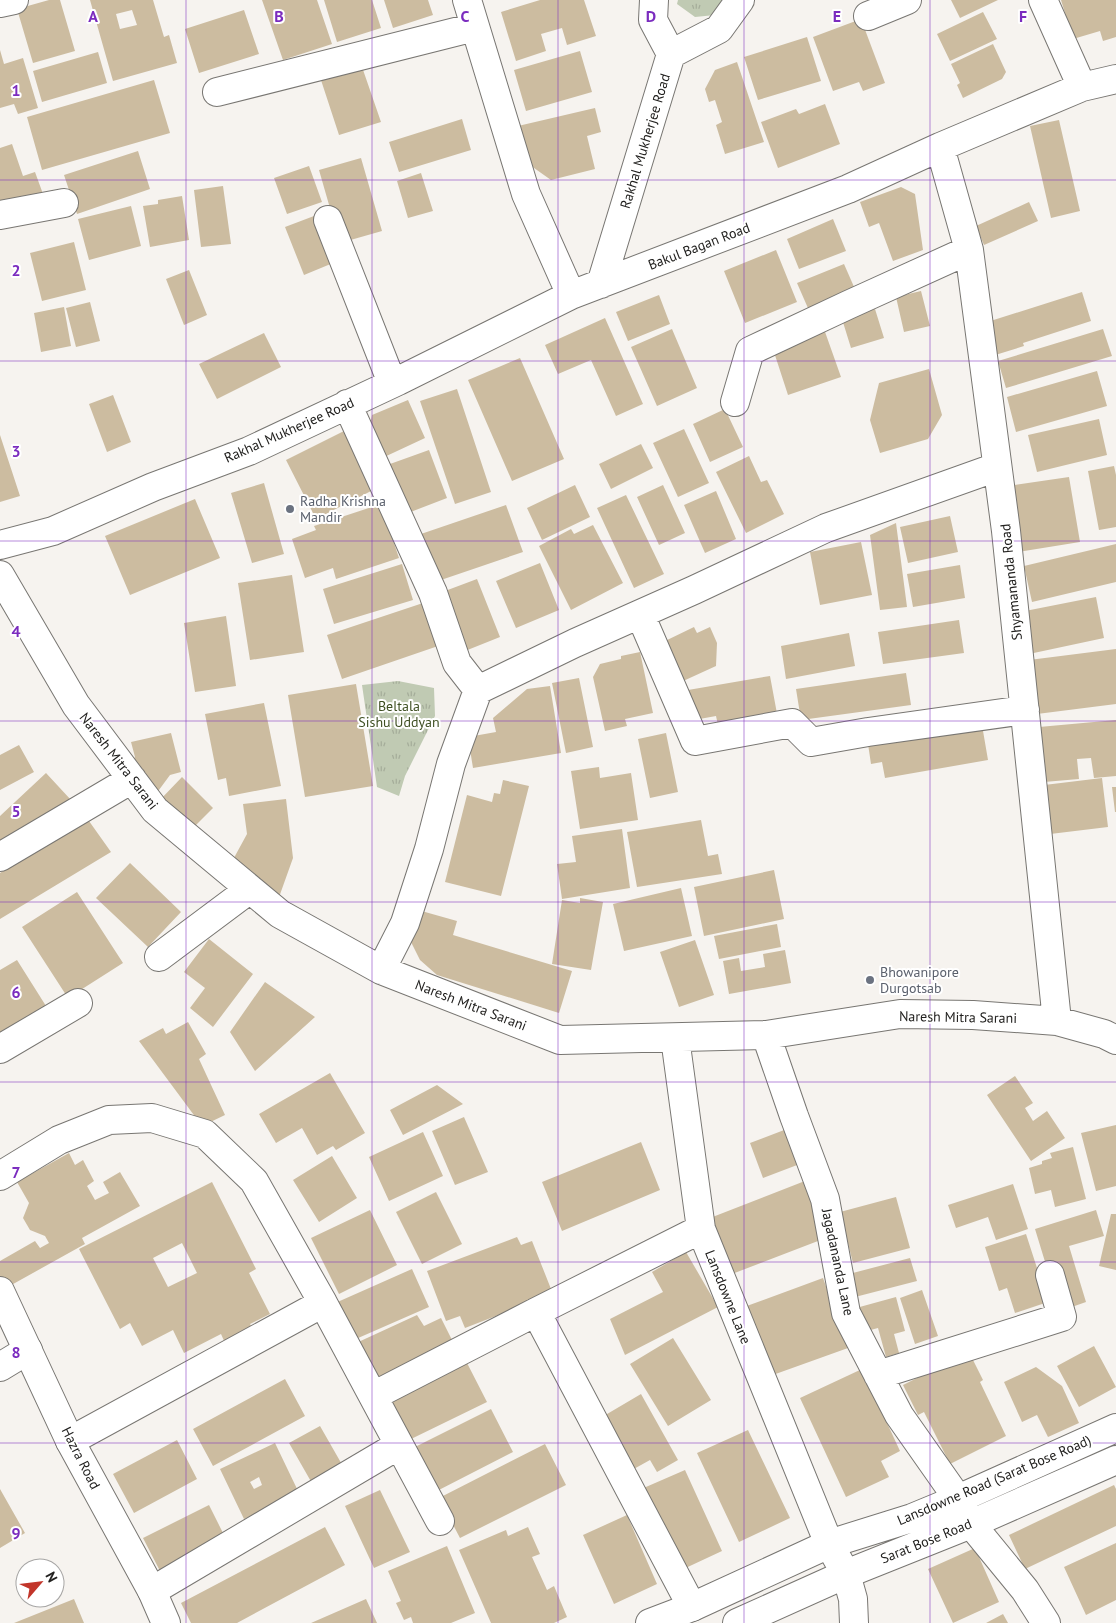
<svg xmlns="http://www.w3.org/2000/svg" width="1116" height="1623" viewBox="0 0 1116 1623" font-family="'PT Sans',sans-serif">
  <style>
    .park { fill: url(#park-tufts) }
    .building { fill: #ccbca0; fill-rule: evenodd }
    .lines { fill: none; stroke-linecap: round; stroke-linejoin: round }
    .minor-casing { stroke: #787672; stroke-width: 30 }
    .major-casing { stroke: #787672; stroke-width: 30 }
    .minor { stroke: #fff; stroke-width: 28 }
    .major { stroke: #fff; stroke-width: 28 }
    .grid { fill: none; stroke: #7b2cbf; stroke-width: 1; stroke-opacity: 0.55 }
    .worship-dot { fill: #6b7280; stroke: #fff; stroke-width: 2 }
    .labels { text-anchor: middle; stroke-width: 4; stroke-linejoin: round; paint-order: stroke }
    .street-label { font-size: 14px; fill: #22211f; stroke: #fff }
    .worship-label { font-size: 14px; fill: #5b616d; stroke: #fff; text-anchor: start }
    .park-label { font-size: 14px; fill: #3e4f22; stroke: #fff }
    .grid-label { font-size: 16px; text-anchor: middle; font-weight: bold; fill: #7b2cbf; stroke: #fff; stroke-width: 4; stroke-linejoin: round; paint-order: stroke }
  </style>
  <defs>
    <pattern id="park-tufts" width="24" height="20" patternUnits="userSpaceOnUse" patternTransform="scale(1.25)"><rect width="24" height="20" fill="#c0cab3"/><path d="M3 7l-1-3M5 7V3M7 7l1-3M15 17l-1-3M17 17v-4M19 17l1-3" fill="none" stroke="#a5ad9a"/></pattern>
  </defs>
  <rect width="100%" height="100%" fill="#f6f3ef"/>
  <!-- park -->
  <path class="park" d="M678,0H724L715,15L695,17L677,4Z
    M398,681L434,688L435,716L405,776L399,796L377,787L362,685Z"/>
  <!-- building -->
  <path class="building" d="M49,0H60L75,51L33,63L17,9Z
    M90,0H153L164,37L169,35L177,63L113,81ZM132,10L137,25L120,29L116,14Z
    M262,0H317L332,44L283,60Z
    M324,0H372L381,28L337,42Z
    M384,0H428L433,15L393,28Z
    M540,0H584L596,36L567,45L562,28L541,34L546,51L516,61L501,12Z
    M951,0H998L960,18Z
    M1061,0H1116V37L1103,41L1100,31L1073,39Z
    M244,10L259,54L199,73L185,29Z
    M983,12L997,39L950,61L937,34Z
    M861,19L885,83L863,91L859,82L833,91L813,37Z
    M807,37L821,81L758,100L744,57Z
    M993,44L1006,72L1002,79L963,98L957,85L960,83L951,64Z
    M0,50L4,64L23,58L38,108L18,114L14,104L0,108Z
    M580,51L592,92L526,111L514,70Z
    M98,52L107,83L42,102L33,71Z
    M737,62L764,142L725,154L716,125L722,122L715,100L709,102L705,89L715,70Z
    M361,64L381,122L339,135L320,77Z
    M154,80L170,133L42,170L27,117Z
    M825,104L840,144L778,168L761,122L796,109L799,114Z
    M595,108L601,132L587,136L595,169L551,180L527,163L518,126Z
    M462,119L471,150L399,172L389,142Z
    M1059,120L1080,211L1051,218L1030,126Z
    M12,144L23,176L35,172L43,194L0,210V148Z
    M138,151L150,189L77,214L64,175Z
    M361,158L382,231L340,243L319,170Z
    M309,166L322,202L287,214L274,178Z
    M421,173L433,211L408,218L397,181Z
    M223,186L231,244L201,247L194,190Z
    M901,187L915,194L923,250L893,261L879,223L869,227L860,202Z
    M182,196L189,240L150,247L143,206L158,204V200Z
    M1029,202L1038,221L984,245L976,226Z
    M131,206L141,246L89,260L78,219Z
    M314,216L333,263L304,275L285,227Z
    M833,219L846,251L799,269L787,239Z
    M74,242L86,290L42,301L30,253Z
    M776,250L797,302L745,323L724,271Z
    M844,264L858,296L811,315L797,283Z
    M189,270L207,315L184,325L166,279Z
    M921,291L930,326L904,332L896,297Z
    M1082,292L1091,321L1023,343L1024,346L992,356L981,324Z
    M659,295L670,324L628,341L616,312Z
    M90,302L100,341L76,347L66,308Z
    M64,307L71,346L41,352L34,313Z
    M875,309L884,338L851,348L842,319Z
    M605,318L643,404L616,416L591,360L558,374L545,345Z
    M672,329L697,388L657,406L631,347Z
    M824,329L841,377L788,395L772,346Z
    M1103,329L1112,356L1006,388L998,361Z
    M264,333L281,367L217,399L199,364Z
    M520,358L564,459L512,481L468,380Z
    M929,369L942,415L928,439L880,453L870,420L879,383Z
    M1097,371L1107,406L1016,432L1007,397Z
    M457,389L491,492L455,504L420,401Z
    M113,395L131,442L107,452L89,404Z
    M408,400L425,438L380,459L368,434L372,415Z
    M725,409L743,447L710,462L693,424Z
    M1099,419L1107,455L1037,472L1028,435Z
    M348,429L377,488L316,519L286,460Z
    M684,429L709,483L678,497L653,443Z
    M0,435L20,496L0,502Z
    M641,444L653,468L611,489L599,464Z
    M429,450L447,498L408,513L390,464Z
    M749,456L761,482L767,480L784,514L746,533L716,472Z
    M1114,466L1116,475V527L1099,530L1088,471Z
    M1069,477L1080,542L1018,552L1007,486Z
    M264,483L284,554L252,563L231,493Z
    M575,485L590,517L542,540L527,508Z
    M663,485L685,533L659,545L637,497Z
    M716,491L736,539L705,553L684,505Z
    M626,495L664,574L634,588L597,508Z
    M195,499L220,558L130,595L105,536Z
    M381,504L399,558L336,579L333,568L305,578L292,539L316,530L314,526Z
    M506,505L523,552L438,581L425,540L420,542L418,535Z
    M950,516L958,552L908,563L900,527Z
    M896,523L907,607L880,610L870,535Z
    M593,525L623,583L571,610L539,546L571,529L574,534Z
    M861,542L872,595L820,605L810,552Z
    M1116,544V582L1032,602L1024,566Z
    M540,563L559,610L516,628L496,581Z
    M402,564L413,600L334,624L323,589Z
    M960,565L965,598L913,607L907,574Z
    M292,575L304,652L250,660L238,583Z
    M477,579L500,637L460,653L437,594Z
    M1096,597L1104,638L1029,654L1020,612Z
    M426,602L441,645L342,679L327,635Z
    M226,616L236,686L195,692L184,623Z
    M959,620L964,653L883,664L878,632Z
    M694,627L697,633L710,627L717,643L716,666L681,682L663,642Z
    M849,633L855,666L786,679L781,646Z
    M1116,649V704L1037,714L1029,660Z
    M640,652L653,713L625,719L627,726L605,731L593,677L600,664L621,659V656Z
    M906,673L911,705L801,720L796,689Z
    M770,676L778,719L719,730L716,716L694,720L688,690Z
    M579,678L593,747L566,753L552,683Z
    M356,684L373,786L305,797L288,695Z
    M550,686L561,753L473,768L468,737L496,732L493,718L527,689Z
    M264,703L281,786L229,796L226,778L218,780L205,714Z
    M1116,720V776L1094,778L1091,758L1077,759L1079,779L1044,782L1039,727Z
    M982,725L988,760L885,778L882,762L871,764L868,744Z
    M171,733L181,772L170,775L156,794L129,766L135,757L131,742Z
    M666,733L678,792L650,798L638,739Z
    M19,745L34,772L0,790V755Z
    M599,767L600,778L631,773L638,820L580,829L571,771Z
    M46,773L71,800L0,850V816Z
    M182,777L213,808L190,831L159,801Z
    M1102,778L1108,827L1042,835L1036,786Z
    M503,780L529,786L501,896L445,882L467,795L492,802L494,793L500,794Z
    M1112,787H1116V812H1115Z
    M286,799L293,858L278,900L229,867L247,834L243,804Z
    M84,814L111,852L0,919V873Z
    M701,820L708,856L718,854L722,874L637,887L627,832Z
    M622,829L630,888L562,899L557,864L576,862L572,836Z
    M130,863L181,912L148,947L96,898Z
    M774,870L784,919L704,936L694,887Z
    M681,888L692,936L624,951L613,904Z
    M77,892L123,963L68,998L22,927Z
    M580,898L603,902L591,970L552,964L562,900L580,903Z
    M418,910L457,921L453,935L572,971L559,1013L437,975L420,960L410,940Z
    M777,924L781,947L719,959L714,936Z
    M209,939L253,974L213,1027L190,1008L205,988L184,972Z
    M695,940L714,995L679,1007L660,952Z
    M785,950L791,983L729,994L723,961L739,958L741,971L765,967L763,954Z
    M17,960L46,1006L0,1035V970Z
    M265,982L315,1017L255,1071L230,1032Z
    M188,1022L206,1054L199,1059L225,1115L202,1126L139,1041L163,1028L166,1034Z
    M330,1073L365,1133L336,1150L333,1146L317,1155L302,1128L276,1143L259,1114Z
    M1015,1076L1033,1103L1025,1108L1033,1121L1047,1111L1065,1138L1031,1161L987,1095Z
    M437,1085L463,1104L403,1135L390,1110Z
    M464,1117L488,1172L455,1185L432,1131Z
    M1116,1125V1186L1096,1191L1081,1133Z
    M792,1127L805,1162L763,1178L750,1143Z
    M423,1132L443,1176L389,1201L369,1157Z
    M641,1142L660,1190L562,1231L542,1182Z
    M1073,1147L1086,1199L1055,1207L1051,1190L1035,1194L1029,1168L1042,1164V1161L1052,1158L1050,1153Z
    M69,1153L75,1165L83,1160L94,1181L87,1186L95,1200L109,1193L103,1182L120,1172L140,1206L82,1238L85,1244L6,1288L0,1278V1261L35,1241L40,1248L49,1243L45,1236L30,1230L23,1218L29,1203L17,1182Z
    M332,1156L357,1198L319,1222L293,1180Z
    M810,1179L831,1236L732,1274L710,1218Z
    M212,1182L256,1269L249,1273L270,1314L250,1324L257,1337L229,1352L221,1334L184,1353L173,1330L142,1346L130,1323L120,1329L79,1249ZM182,1243L197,1273L168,1287L153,1258Z
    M1013,1184L1028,1229L996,1240L988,1217L956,1228L948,1205Z
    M436,1192L462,1244L422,1264L396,1212Z
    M896,1197L910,1248L853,1263L840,1212Z
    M370,1210L397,1265L339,1294L311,1238Z
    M1096,1210L1104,1236L1069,1246L1086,1302L1066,1309L1046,1265L1035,1229Z
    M1111,1214H1116V1270L1099,1266Z
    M1026,1234L1048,1302L1015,1313L1007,1288L999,1291L985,1247Z
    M517,1237L521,1245L532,1241L553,1294L465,1328L460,1316L446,1321L427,1271Z
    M686,1252L718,1307L625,1355L610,1319L663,1292L652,1272Z
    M910,1258L917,1281L855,1297L849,1274Z
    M412,1269L429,1307L349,1342L333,1304Z
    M823,1278L848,1348L770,1376L744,1307Z
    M922,1290L938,1336L915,1344L900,1298Z
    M896,1297L905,1331L894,1334L899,1353L886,1357L878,1328L863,1332L856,1308Z
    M417,1315L424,1326L441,1318L456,1348L373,1385L354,1344Z
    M673,1338L711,1400L668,1426L630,1364Z
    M1094,1346L1116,1387L1079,1407L1057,1366Z
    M969,1352L983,1380L980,1382L1006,1436L950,1464L924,1412L918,1415L903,1385Z
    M467,1363L487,1402L409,1440L390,1400Z
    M1036,1367L1062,1386L1079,1423L1048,1437L1037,1415L1022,1422L1004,1382Z
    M862,1369L900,1451L881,1461L889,1477L846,1497L800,1398Z
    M285,1379L305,1416L213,1466L193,1429Z
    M641,1394L678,1460L657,1472L650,1460L632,1470L602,1417Z
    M491,1409L513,1452L433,1493L411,1449Z
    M320,1426L344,1468L313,1485L289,1443Z
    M748,1430L790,1518L739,1542L697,1453Z
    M177,1440L197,1479L134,1513L113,1474Z
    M275,1443L299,1493L244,1519L220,1469ZM259,1477L262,1485L254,1489L250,1482Z
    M545,1444L566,1485L460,1538L439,1498Z
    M685,1470L722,1551L677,1572L639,1490Z
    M1114,1485L1116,1489V1526L1025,1569L1009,1535Z
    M0,1489L25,1533L0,1548Z
    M380,1490L410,1552L374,1568L345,1506Z
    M209,1505L225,1537L160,1571L143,1538Z
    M627,1515L657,1584L614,1604L583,1535Z
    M325,1527L345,1565L237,1623H191L181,1603Z
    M528,1527L540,1554L532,1557L547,1590L554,1586L567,1617L554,1623H491L459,1550L506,1530L508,1536Z
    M1116,1543V1600L1086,1615L1064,1567Z
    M447,1546L475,1613L451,1623H413L411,1617L404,1620L396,1603L401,1601L388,1571Z
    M975,1548L999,1602L953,1623L928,1569Z
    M74,1599L84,1623H14Z
    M366,1599L377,1623H311Z
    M1003,1614L1008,1623H986Z"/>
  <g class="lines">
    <!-- minor casing -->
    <g class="minor-casing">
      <path id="minor" d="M467,0L526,194L571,295
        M1043,0L1082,87
        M0,3L14,0
        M868,16L907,0
        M671,54L719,29L740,0
        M217,92L475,27
        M940,147L969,250L1006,531L1057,1021
        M0,215L64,203
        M328,220L392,383
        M601,284L671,54L653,20L654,0
        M735,402L750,351L848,305L969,250
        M347,404L433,593L457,663L478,690
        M0,545L53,531L153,487L249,451L398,381L571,295L848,189L940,147L1082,87L1116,79
        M0,575L76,705L155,810L280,914L381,970L560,1040L766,1035L900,1014L973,1015L1057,1021L1104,1034L1116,1040
        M640,614L695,741L792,723L811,742L868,732L1025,710
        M0,857L132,779
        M159,957L250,889
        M381,970L405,923L429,849L451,764L478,690L575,643L694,590L826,528L997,467
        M766,1035L794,1116L825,1199L846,1313L899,1415L958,1499L971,1524L1025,1590L1046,1623
        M675,1038L701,1229L829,1544L846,1574L853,1599L854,1623
        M0,1049L78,1003
        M0,1176L59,1140L109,1120L152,1118L205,1134L254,1181L323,1303L440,1521
        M536,1312L692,1607
        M0,1367L28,1350
        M878,1375L1062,1317L1050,1275
        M373,1396L536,1312L701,1229
        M70,1441L323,1303
        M152,1591L399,1445"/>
    </g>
    <!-- major casing -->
    <g class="major-casing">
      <path id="major" d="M0,1291L70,1441L152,1591L166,1623
        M650,1623L692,1607L829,1544L912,1518L958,1499L1116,1428
        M737,1623L846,1574L971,1524L1116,1460"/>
    </g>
    <!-- minor -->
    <use href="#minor" class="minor"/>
    <!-- major -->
    <use href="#major" class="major"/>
  </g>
  <!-- grid -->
  <path class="grid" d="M186,0V1623M372,0V1623M558,0V1623M744,0V1623M930,0V1623M0,180H1116M0,361H1116M0,541H1116M0,721H1116M0,902H1116M0,1082H1116M0,1262H1116M0,1443H1116"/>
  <!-- markers -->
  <g class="worship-dot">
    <circle cx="290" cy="509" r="5"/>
    <circle cx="870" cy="980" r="5"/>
  </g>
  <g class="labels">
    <!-- street labels -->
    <g class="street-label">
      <text transform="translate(645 141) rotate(-73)" y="5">Rakhal Mukherjee Road</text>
      <text transform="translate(699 246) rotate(-21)" y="5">Bakul Bagan Road</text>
      <text transform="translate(289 430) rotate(-24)" y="5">Rakhal Mukherjee Road</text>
      <text transform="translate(1011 582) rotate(-96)" y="5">Shyamananda Road</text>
      <text transform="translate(119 761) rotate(52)" y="5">Naresh Mitra Sarani</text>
      <text transform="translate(471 1005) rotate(21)" y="5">Naresh Mitra Sarani</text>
      <text transform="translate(958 1017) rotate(1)" y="5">Naresh Mitra Sarani</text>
      <text transform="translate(838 1262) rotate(78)" y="5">Jagadananda Lane</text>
      <text transform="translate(728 1297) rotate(68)" y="5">Lansdowne Lane</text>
      <text transform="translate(81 1458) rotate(63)" y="5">Hazra Road</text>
      <text transform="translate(994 1480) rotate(-23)" y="5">Lansdowne Road (Sarat Bose Road)</text>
      <text transform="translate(926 1541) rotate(-22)" y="5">Sarat Bose Road</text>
    </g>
    <!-- worship labels -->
    <g class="worship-label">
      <text x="300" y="506">Radha Krishna<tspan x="300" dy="16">Mandir</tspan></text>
      <text x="880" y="977">Bhowanipore<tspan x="880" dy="16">Durgotsab</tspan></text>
    </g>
    <!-- park labels -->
    <g class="park-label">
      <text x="399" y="711">Beltala<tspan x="399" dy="16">Sishu Uddyan</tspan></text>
    </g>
  </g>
  <g class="grid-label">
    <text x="93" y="22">A</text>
    <text x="279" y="22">B</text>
    <text x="465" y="22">C</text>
    <text x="651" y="22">D</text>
    <text x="837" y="22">E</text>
    <text x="1023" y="22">F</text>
    <text x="16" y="96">1</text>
    <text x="16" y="276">2</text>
    <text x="16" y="457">3</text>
    <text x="16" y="637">4</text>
    <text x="16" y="817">5</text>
    <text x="16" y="998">6</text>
    <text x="16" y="1178">7</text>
    <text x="16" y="1358">8</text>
    <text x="16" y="1539">9</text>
  </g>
  <!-- north arrow -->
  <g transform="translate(40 1583) rotate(62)"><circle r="24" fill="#ffffff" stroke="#a7a6a5"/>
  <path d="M0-4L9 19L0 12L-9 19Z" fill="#c2352a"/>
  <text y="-8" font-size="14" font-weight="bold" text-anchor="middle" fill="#22211f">N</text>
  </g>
</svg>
